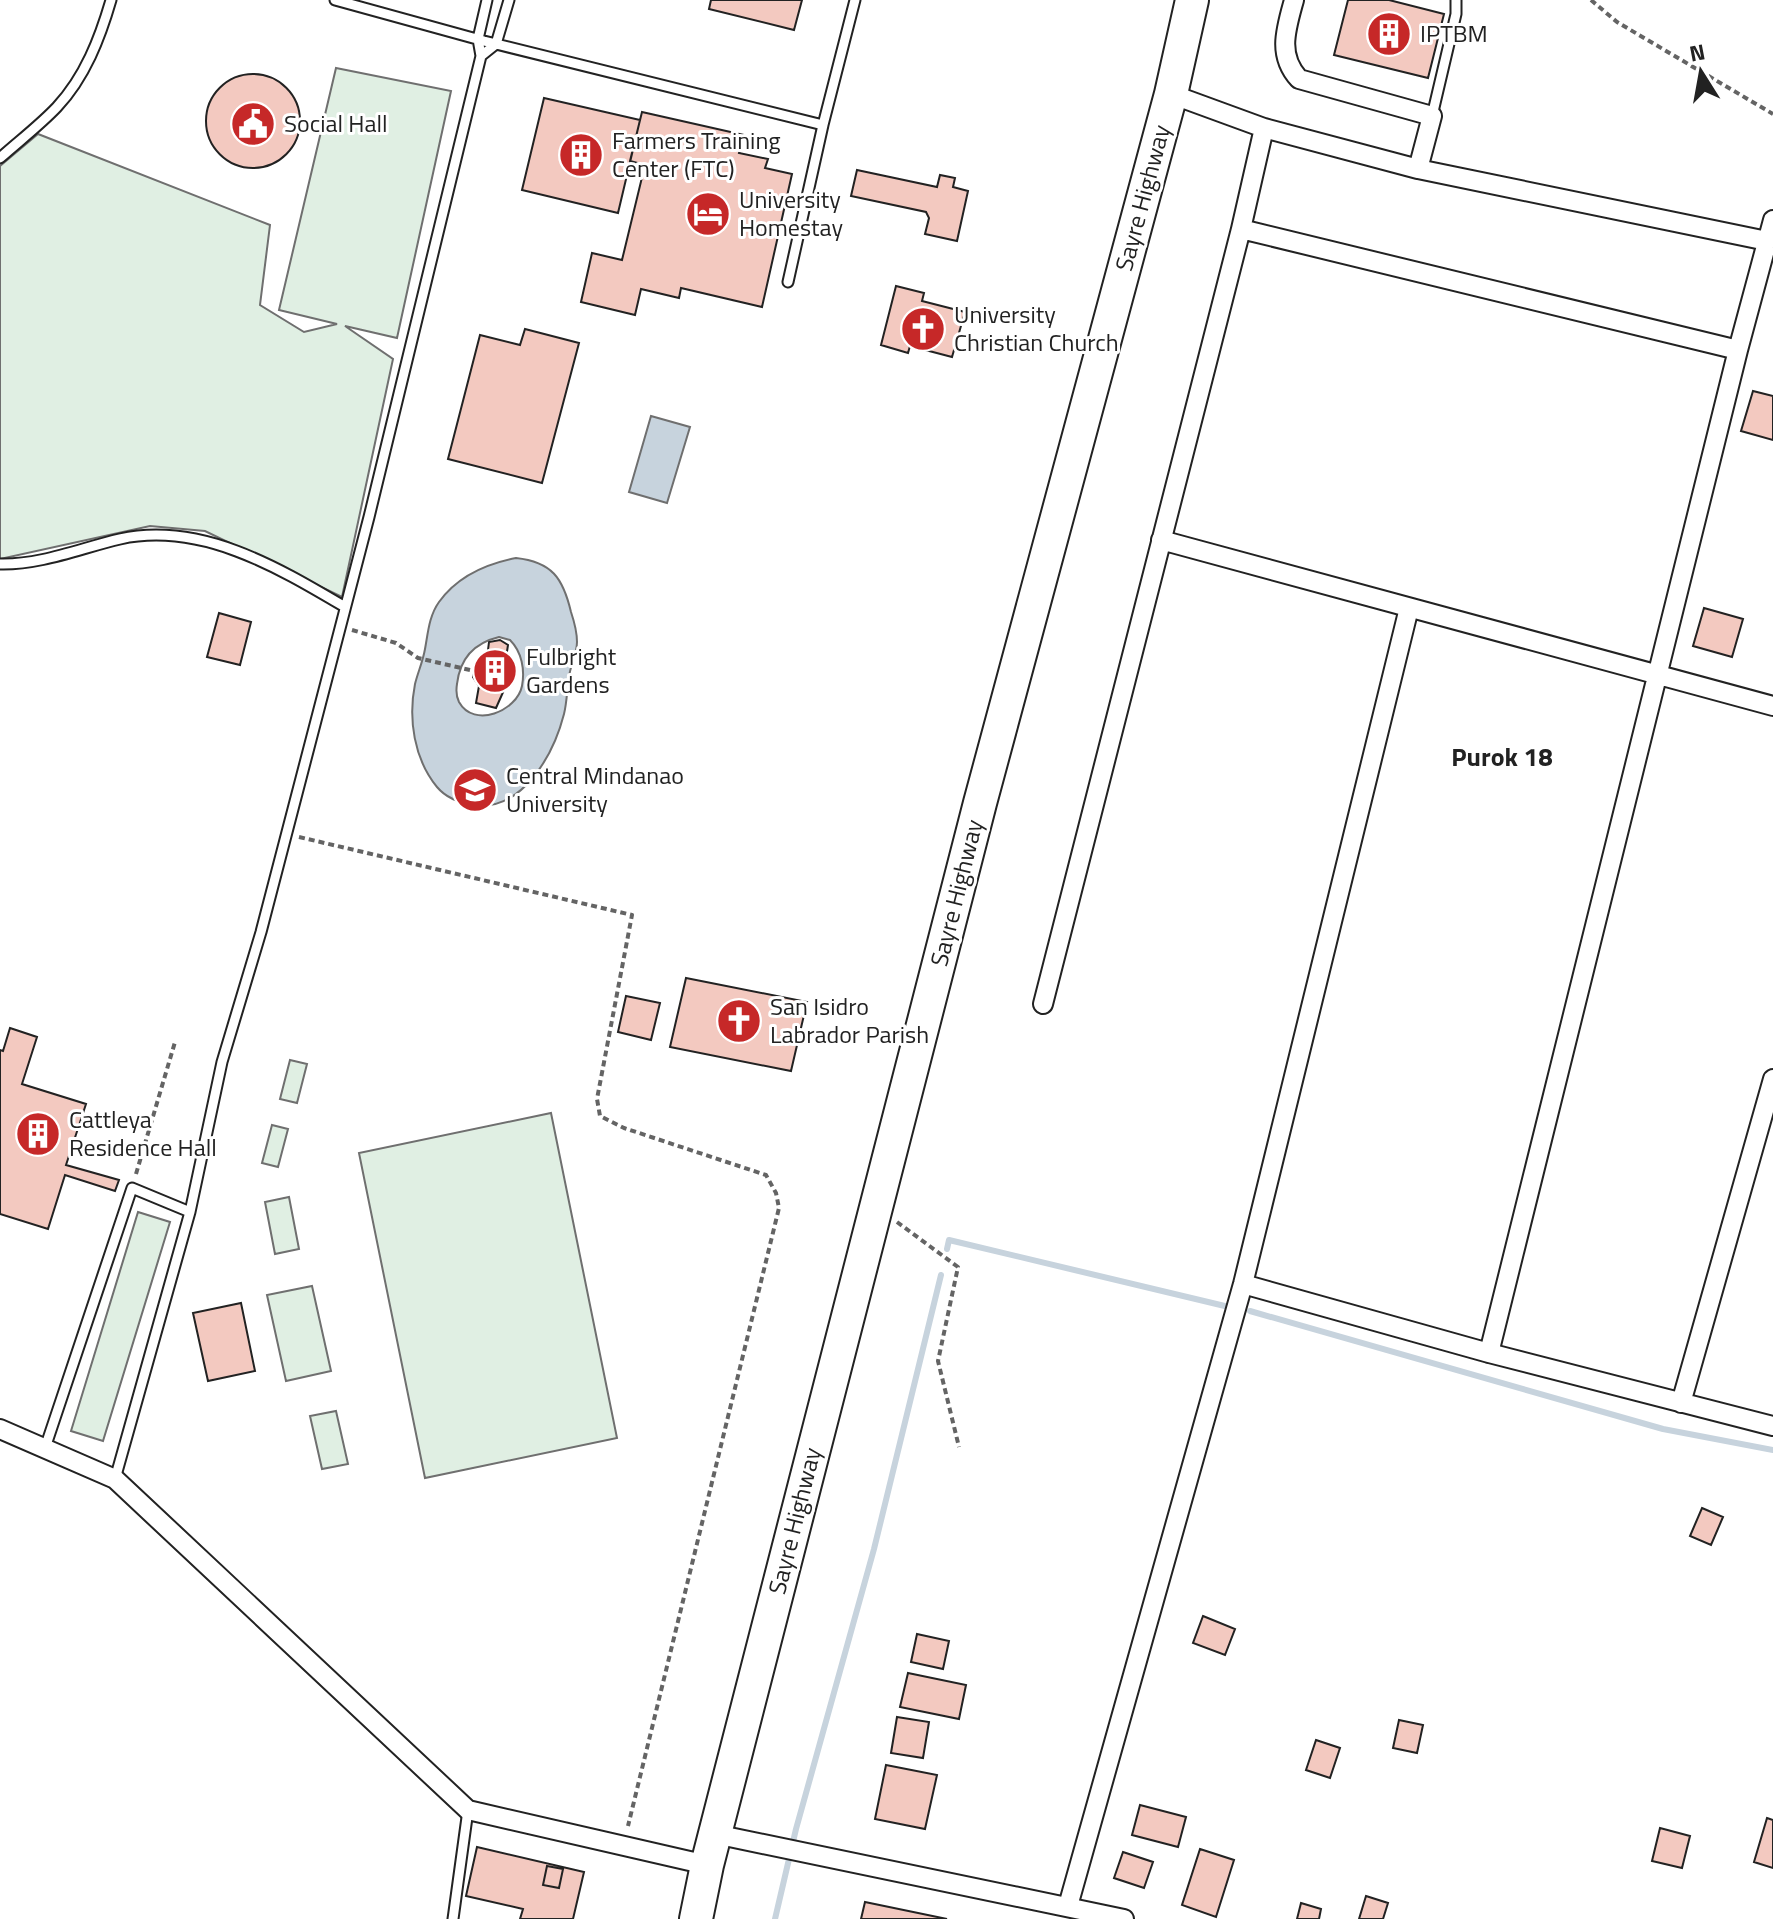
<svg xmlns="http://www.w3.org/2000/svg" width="1773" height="1919" viewBox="0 0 1773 1919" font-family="'Titillium Web',sans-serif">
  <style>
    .green { fill: #e0efe3; stroke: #6f6f6f; stroke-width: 2 }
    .water { fill: #c7d3dd; stroke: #6f6f6f; stroke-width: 2; fill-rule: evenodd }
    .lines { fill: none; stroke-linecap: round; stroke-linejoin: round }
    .stream { stroke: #c7d3dd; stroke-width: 6 }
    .building { fill: #f3c9c0; stroke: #222; stroke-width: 2 }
    .service-casing { stroke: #222; stroke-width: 13 }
    .minor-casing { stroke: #222; stroke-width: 22 }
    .trunk-casing { stroke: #222; stroke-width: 36 }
    .path { stroke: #646464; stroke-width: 4; stroke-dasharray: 6 4; stroke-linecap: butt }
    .service { stroke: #fff; stroke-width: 9 }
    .minor { stroke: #fff; stroke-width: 18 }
    .trunk { stroke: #fff; stroke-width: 32 }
    .labels { text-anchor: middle; stroke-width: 6; stroke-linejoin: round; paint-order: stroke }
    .poi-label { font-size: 24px; fill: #222; stroke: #fff; text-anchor: start }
    .street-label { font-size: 24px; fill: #222; stroke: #fff }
    .neighbourhood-label { font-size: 26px; font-weight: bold; fill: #222; stroke: #fff }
  </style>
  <rect width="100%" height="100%" fill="#fff"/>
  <!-- green -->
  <path class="green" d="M336,68L451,91L397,338L345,326L393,359L342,597L205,531L150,526L0,559V166L38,134L270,225L260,305L304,332L337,324L279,310Z
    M290,1060L307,1064L297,1103L280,1099Z
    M551,1113L617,1438L425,1478L359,1153Z
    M272,1125L288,1129L278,1167L262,1163Z
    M289,1197L299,1249L275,1254L265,1202Z
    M138,1212L170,1222L103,1441L71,1431Z
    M312,1286L331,1371L286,1381L267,1295Z
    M336,1411L348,1464L322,1469L310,1416Z"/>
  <!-- water -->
  <path class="water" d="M651,416L690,427L667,503L629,492Z
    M516,558C552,562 563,578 571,612C574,621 577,632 577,642C577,654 570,666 569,677C567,689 567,702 564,714C554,753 523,812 474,805C460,803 447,799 437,787C414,759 408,719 415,684C418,672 423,661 425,649C428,633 429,616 439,602C457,577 485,564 516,558ZM499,637L510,640C522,652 525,670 522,686C517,711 474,729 459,702C456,696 456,690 457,684C460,658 474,643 499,637Z"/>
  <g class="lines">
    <!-- stream -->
    <path class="stream" d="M947,1249L949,1240L1229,1307
      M1250,1311L1663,1429L1773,1450
      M775,1919L796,1829L874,1549L941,1275"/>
  </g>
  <!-- building -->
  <path class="building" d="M711,0H802L794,30L709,9Z
    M1348,0H1389L1444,14L1428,78L1334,55Z
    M206 121a47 47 0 1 1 94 0a47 47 0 1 1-94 0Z
    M544,98L640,120L618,213L522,190Z
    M642,112L744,135L739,153L768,159L765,168L792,174L762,307L681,288L679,298L641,289L635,315L581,302L592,253L622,260L645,165L630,161Z
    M857,170L937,187L940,175L955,178L953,187L968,191L957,241L925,234L929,218L926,212L851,196Z
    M896,286L924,293L922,301L965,312L952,357L910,346L908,353L881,345Z
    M525,329L579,343L542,483L448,459L480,335L520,345Z
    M1753,391L1773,396V440L1741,431Z
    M1704,608L1743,619L1732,657L1693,646Z
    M219,613L251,622L240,665L207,657Z
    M500,640L508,645L506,658L515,665L513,683L504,690L496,708L476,703L479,686L473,677L477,662L487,658L489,642Z
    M686,978L807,1002L791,1071L670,1047Z
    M626,996L660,1003L651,1040L618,1032Z
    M10,1028L37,1037L22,1084L86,1104L66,1165L119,1180L115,1191L65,1175L48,1229L0,1214V1050L3,1051Z
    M241,1303L255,1371L208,1381L193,1313Z
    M1702,1508L1723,1517L1711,1545L1690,1536Z
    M1203,1616L1235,1629L1225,1655L1193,1643Z
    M917,1634L949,1641L943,1669L911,1662Z
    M908,1673L966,1685L959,1719L900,1707Z
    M897,1717L929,1722L923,1758L891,1753Z
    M1399,1720L1423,1725L1417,1753L1393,1748Z
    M1316,1740L1340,1748L1330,1778L1306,1770Z
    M886,1765L937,1775L925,1829L875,1819Z
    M1140,1805L1186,1817L1178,1847L1132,1835Z
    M1767,1818L1773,1820V1868L1754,1862Z
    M1660,1828L1690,1836L1682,1868L1652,1861Z
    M477,1847L584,1872L573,1919H520L523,1909L466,1896Z
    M1200,1849L1234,1860L1216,1917L1182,1905Z
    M1123,1852L1153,1862L1144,1888L1114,1878Z
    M547,1866L563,1869L559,1888L543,1885Z
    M1366,1896L1388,1903L1383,1919H1359Z
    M865,1902L947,1919H861Z
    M1301,1903L1321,1909L1319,1919H1297Z"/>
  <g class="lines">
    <!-- service casing -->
    <g class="service-casing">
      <path id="service" d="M335,0L484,41L823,125
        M481,56L496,44L509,0
        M1432,116L1456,14V0
        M0,158C19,141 40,125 57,107C85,77 100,38 111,0
        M788,282L823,125L855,0
        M0,564C41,565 81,548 120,539C201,521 279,568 345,607
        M45,1448L132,1188L190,1212
        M115,1479L190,1212L222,1062L261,932L369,517L481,56L478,39L487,0
        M453,1919L468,1810"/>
    </g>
    <!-- minor casing -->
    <g class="minor-casing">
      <path id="minor" d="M1171,94L1264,128L1418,169L1432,116L1299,79C1277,55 1286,29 1294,0
        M1264,128L1241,229L1738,350
        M1418,169L1767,241
        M1161,540L1773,706
        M1043,1004L1241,229
        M1243,1284L1489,1353L1773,1426
        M1489,1353L1738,350L1773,220
        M1681,1403L1773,1079
        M0,1429L115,1479L468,1810L707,1865
        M715,1834L1124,1919
        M1068,1906L1243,1284L1409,608"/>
    </g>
    <!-- trunk casing -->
    <g class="trunk-casing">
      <path id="trunk" d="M696,1919L707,1865L980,803L1171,94L1192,0"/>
    </g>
    <!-- path -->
    <path class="path" d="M1591,0L1617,22L1773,114
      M352,630L396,643L418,658L470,670
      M299,837L632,915L597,1099L600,1116L624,1128L766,1175L776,1193L779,1208L628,1826
      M136,1174L175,1042
      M897,1222L958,1267L938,1361L959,1447"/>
    <!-- service -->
    <use href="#service" class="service"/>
    <!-- minor -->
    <use href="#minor" class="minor"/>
    <!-- trunk -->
    <use href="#trunk" class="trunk"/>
  </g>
  <!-- icons -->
  <defs>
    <g id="building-disc" transform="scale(2.3)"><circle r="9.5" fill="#c62828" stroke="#fff"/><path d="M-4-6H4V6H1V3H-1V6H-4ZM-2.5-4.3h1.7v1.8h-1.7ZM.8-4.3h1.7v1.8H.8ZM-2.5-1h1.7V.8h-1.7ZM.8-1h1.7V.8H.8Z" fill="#fff"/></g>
    <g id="civic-disc" transform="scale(2.3)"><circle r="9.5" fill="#c62828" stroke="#fff"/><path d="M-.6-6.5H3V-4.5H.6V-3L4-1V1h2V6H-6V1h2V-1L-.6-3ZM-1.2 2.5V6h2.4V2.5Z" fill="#fff"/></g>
    <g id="hotel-disc" transform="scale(2.3)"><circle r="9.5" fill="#c62828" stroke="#fff"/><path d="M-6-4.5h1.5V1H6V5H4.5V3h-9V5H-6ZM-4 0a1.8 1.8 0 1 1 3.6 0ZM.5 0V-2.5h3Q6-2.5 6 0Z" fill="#fff"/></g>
    <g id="church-disc" transform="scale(2.3)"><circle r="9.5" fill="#c62828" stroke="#fff"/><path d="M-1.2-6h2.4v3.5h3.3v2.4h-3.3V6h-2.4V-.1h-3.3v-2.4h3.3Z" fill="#fff"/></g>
    <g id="university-disc" transform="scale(2.3)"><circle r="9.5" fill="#c62828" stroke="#fff"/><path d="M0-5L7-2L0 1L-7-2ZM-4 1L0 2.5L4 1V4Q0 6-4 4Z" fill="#fff"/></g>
  </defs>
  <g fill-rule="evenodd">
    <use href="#building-disc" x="1389" y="34"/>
    <use href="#civic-disc" x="253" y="124"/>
    <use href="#building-disc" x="581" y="155"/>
    <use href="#hotel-disc" x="708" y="214"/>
    <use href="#church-disc" x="923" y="329"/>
    <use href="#building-disc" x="495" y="671"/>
    <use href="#university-disc" x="475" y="790"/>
    <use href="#church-disc" x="739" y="1021"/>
    <use href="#building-disc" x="38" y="1134"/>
  </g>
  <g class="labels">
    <!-- poi labels -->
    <g class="poi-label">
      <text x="1420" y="42">IPTBM</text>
      <text x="284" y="132">Social Hall</text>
      <text x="612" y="149">Farmers Training<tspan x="612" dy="28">Center (FTC)</tspan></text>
      <text x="739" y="208">University<tspan x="739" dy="28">Homestay</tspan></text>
      <text x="954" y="323">University<tspan x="954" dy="28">Christian Church</tspan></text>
      <text x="526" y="665">Fulbright<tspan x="526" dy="28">Gardens</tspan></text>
      <text x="506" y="784">Central Mindanao<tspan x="506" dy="28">University</tspan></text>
      <text x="770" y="1015">San Isidro<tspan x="770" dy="28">Labrador Parish</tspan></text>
      <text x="69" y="1128">Cattleya<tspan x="69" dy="28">Residence Hall</tspan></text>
    </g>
    <!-- street labels -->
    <g class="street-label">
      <text transform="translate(1143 198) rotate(-75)" y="8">Sayre Highway</text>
      <text transform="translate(957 893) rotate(-76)" y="8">Sayre Highway</text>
      <text transform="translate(795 1521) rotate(-76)" y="8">Sayre Highway</text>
    </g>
    <!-- neighbourhood labels -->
    <g class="neighbourhood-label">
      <text x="1502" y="766">Purok 18</text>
    </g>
  </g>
  <!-- north arrow -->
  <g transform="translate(1701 72) rotate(349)" stroke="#ffffff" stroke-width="6" paint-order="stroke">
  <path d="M0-6L14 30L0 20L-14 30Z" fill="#222222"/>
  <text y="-12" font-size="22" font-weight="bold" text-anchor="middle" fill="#222222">N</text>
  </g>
</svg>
